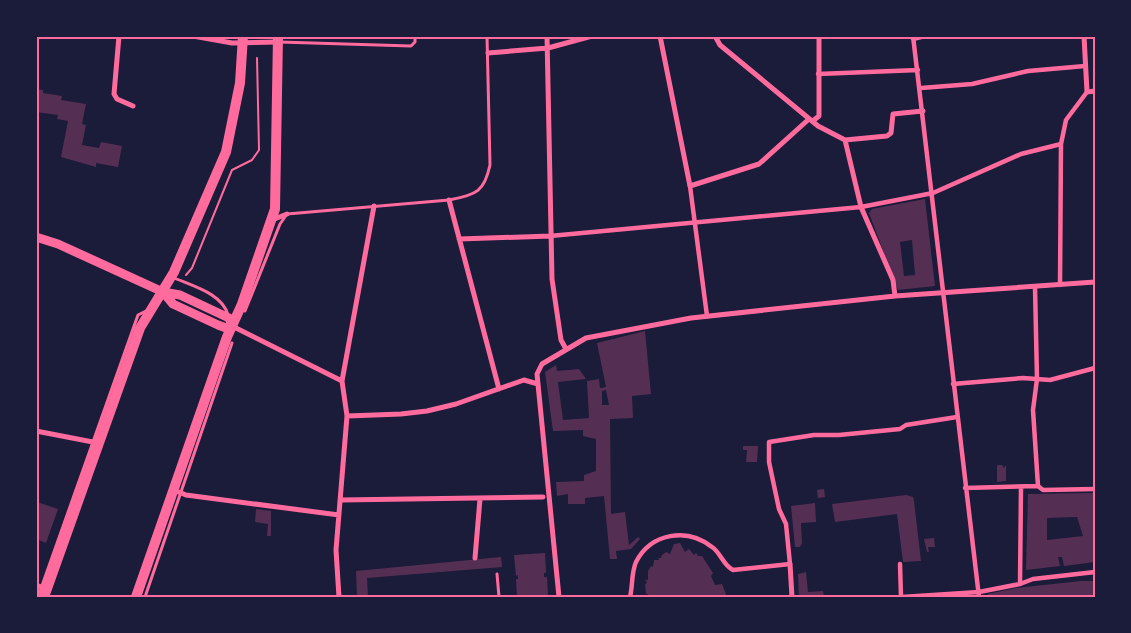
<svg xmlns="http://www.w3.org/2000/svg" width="1131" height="633" viewBox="0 0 1131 633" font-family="'Source Serif 4',serif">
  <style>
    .building { fill: #542f53; fill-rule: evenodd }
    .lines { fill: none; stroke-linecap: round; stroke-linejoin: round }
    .path { stroke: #ff6b9d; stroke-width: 2 }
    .service { stroke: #ff6b9d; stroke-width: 3 }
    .pedestrian { stroke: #ff6b9d; stroke-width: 4.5 }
    .minor { stroke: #ff6b9d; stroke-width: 5 }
    .secondary { stroke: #ff6b9d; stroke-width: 9 }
    .primary { stroke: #ff6b9d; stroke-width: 10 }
    .neatline { fill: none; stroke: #ff6b9d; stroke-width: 2 }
  </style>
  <rect width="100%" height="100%" fill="#1b1b3a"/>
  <!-- building -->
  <path class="building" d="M36,89L43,90V93L62,96L61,100L86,104L82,124L86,125L82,145L99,148L101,142L122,146L118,167L96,163V167L61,157L68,121L57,119L58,115L36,112Z
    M925,199L935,286L898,290L869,213L872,209ZM912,240L915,275L904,276L900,242Z
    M645,331L651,394L632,396L633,418L610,419L611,514L625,512L629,545L638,537L640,539L631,549L616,551L617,559H610L604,496L585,498V504H568V494L557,496L556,482L584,481V475L596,471V439L583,436V430L553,431L545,372L556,365L557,371L579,369L586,379L558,382L563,420L589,418L587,381L599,379L600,388L606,387L597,343ZM606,390L609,405H602V391Z
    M743,446H758L757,462H746L747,450H743Z
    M997,465H1002L1004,468L1006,465V481L997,482Z
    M824,489L825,497L818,498L817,490Z
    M1095,493V562L1064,566L1062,557H1058L1060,566L1026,570L1028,494ZM1077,517L1083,536L1047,540V518Z
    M906,495L913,497L914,501L921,561L903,562L897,514L835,522L832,504Z
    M37,502L58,509L46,543L36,539Z
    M815,503L816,522L801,523L802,543L800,547H795L791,506Z
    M256,509L271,511V536H267L268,524L255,522Z
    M934,538L935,547H928L929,552H927L924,539Z
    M680,543L685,552L689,549L694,555L696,553L698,555L697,556H702L713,573L711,576L715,585L722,584L726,594L724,597H649L648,594H646L645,585L647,582L645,580H648V571L651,566L653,567L654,560H659L658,558H661L662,555L666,552L670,554L674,544Z
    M545,553L546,573H544V577H547L548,597H517L516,579H518V575L516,576L514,555Z
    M501,557L502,567L367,578L368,597H357L356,571Z
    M806,572L808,592L823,591L824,597H799L798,574Z
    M1081,581H1095L1093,596L985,597L988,594L1016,588Z"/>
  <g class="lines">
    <!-- path -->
    <path class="path" d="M186,275L192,268L232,170L252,160L259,150L257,58"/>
    <!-- service -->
    <path class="service" d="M279,42L411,46L415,42V36
      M172,277C192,286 222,293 228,315
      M245,311L280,224L287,214L449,200C476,194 484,193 490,165L487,36
      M497,574L499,597
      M38,597L138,315L148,310
      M145,597L232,343"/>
    <!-- pedestrian -->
    <path class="pedestrian" d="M913,36L979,597
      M913,39L925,36
      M818,74L918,70
      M921,88L972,84L1028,71L1085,66
      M690,186L707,316
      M550,236L861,207L933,193L1021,154L1061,144
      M1060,285L1061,144L1066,120L1087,92
      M953,384L1023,378L1050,380L1095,368
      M1038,486L1043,490L1095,489
      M965,488L1038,486L1033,410L1037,379L1035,287
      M900,564L901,597
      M1020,584L1021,487
      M630,597C633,585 631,574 636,562C651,533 687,527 712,547C721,553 723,565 733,570L790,564L786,524L779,509L769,462V442L814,435H839L900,429L906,425L957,417
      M902,597L979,592L1020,584L1033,579L1095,572"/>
    <!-- minor -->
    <path class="minor" d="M119,36L114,94L117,99L133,106
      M193,36L232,43L278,42
      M547,36L552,279L561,340L566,349
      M660,36L690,186L759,164L809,119
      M715,36L720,45L818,126L845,140L861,207L893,280L895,296
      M1084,36L1087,92L1095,91
      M488,53L548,48L592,36
      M814,120L819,116V36
      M845,140L887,136L891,133L893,114L923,111
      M449,200L499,389
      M272,220L287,214
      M459,239L550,236
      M232,326L342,381
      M347,416L401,414L427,411L456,404L524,380L538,384
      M36,431L98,443
      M174,490L186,495L339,515
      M341,500L543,497
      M475,558L480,499
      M790,564L792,597
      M36,585L47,589
      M339,597L336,550L347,416L342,381L374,206
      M559,597L537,374L542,364L586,338L691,318L895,296L1095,282"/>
    <!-- secondary -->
    <path class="secondary" d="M36,237L58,244L163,292L180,295L229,318L232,326L226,328L218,325L173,304L163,292"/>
    <!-- primary -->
    <path class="primary" d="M44,597L140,328L174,272L226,152L240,83L243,36
      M136,597L227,337L242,304L275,209L278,36"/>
  </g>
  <!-- border -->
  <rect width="1131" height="633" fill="none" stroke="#1b1b3a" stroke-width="75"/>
  <rect x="38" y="38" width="1056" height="558" class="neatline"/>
</svg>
